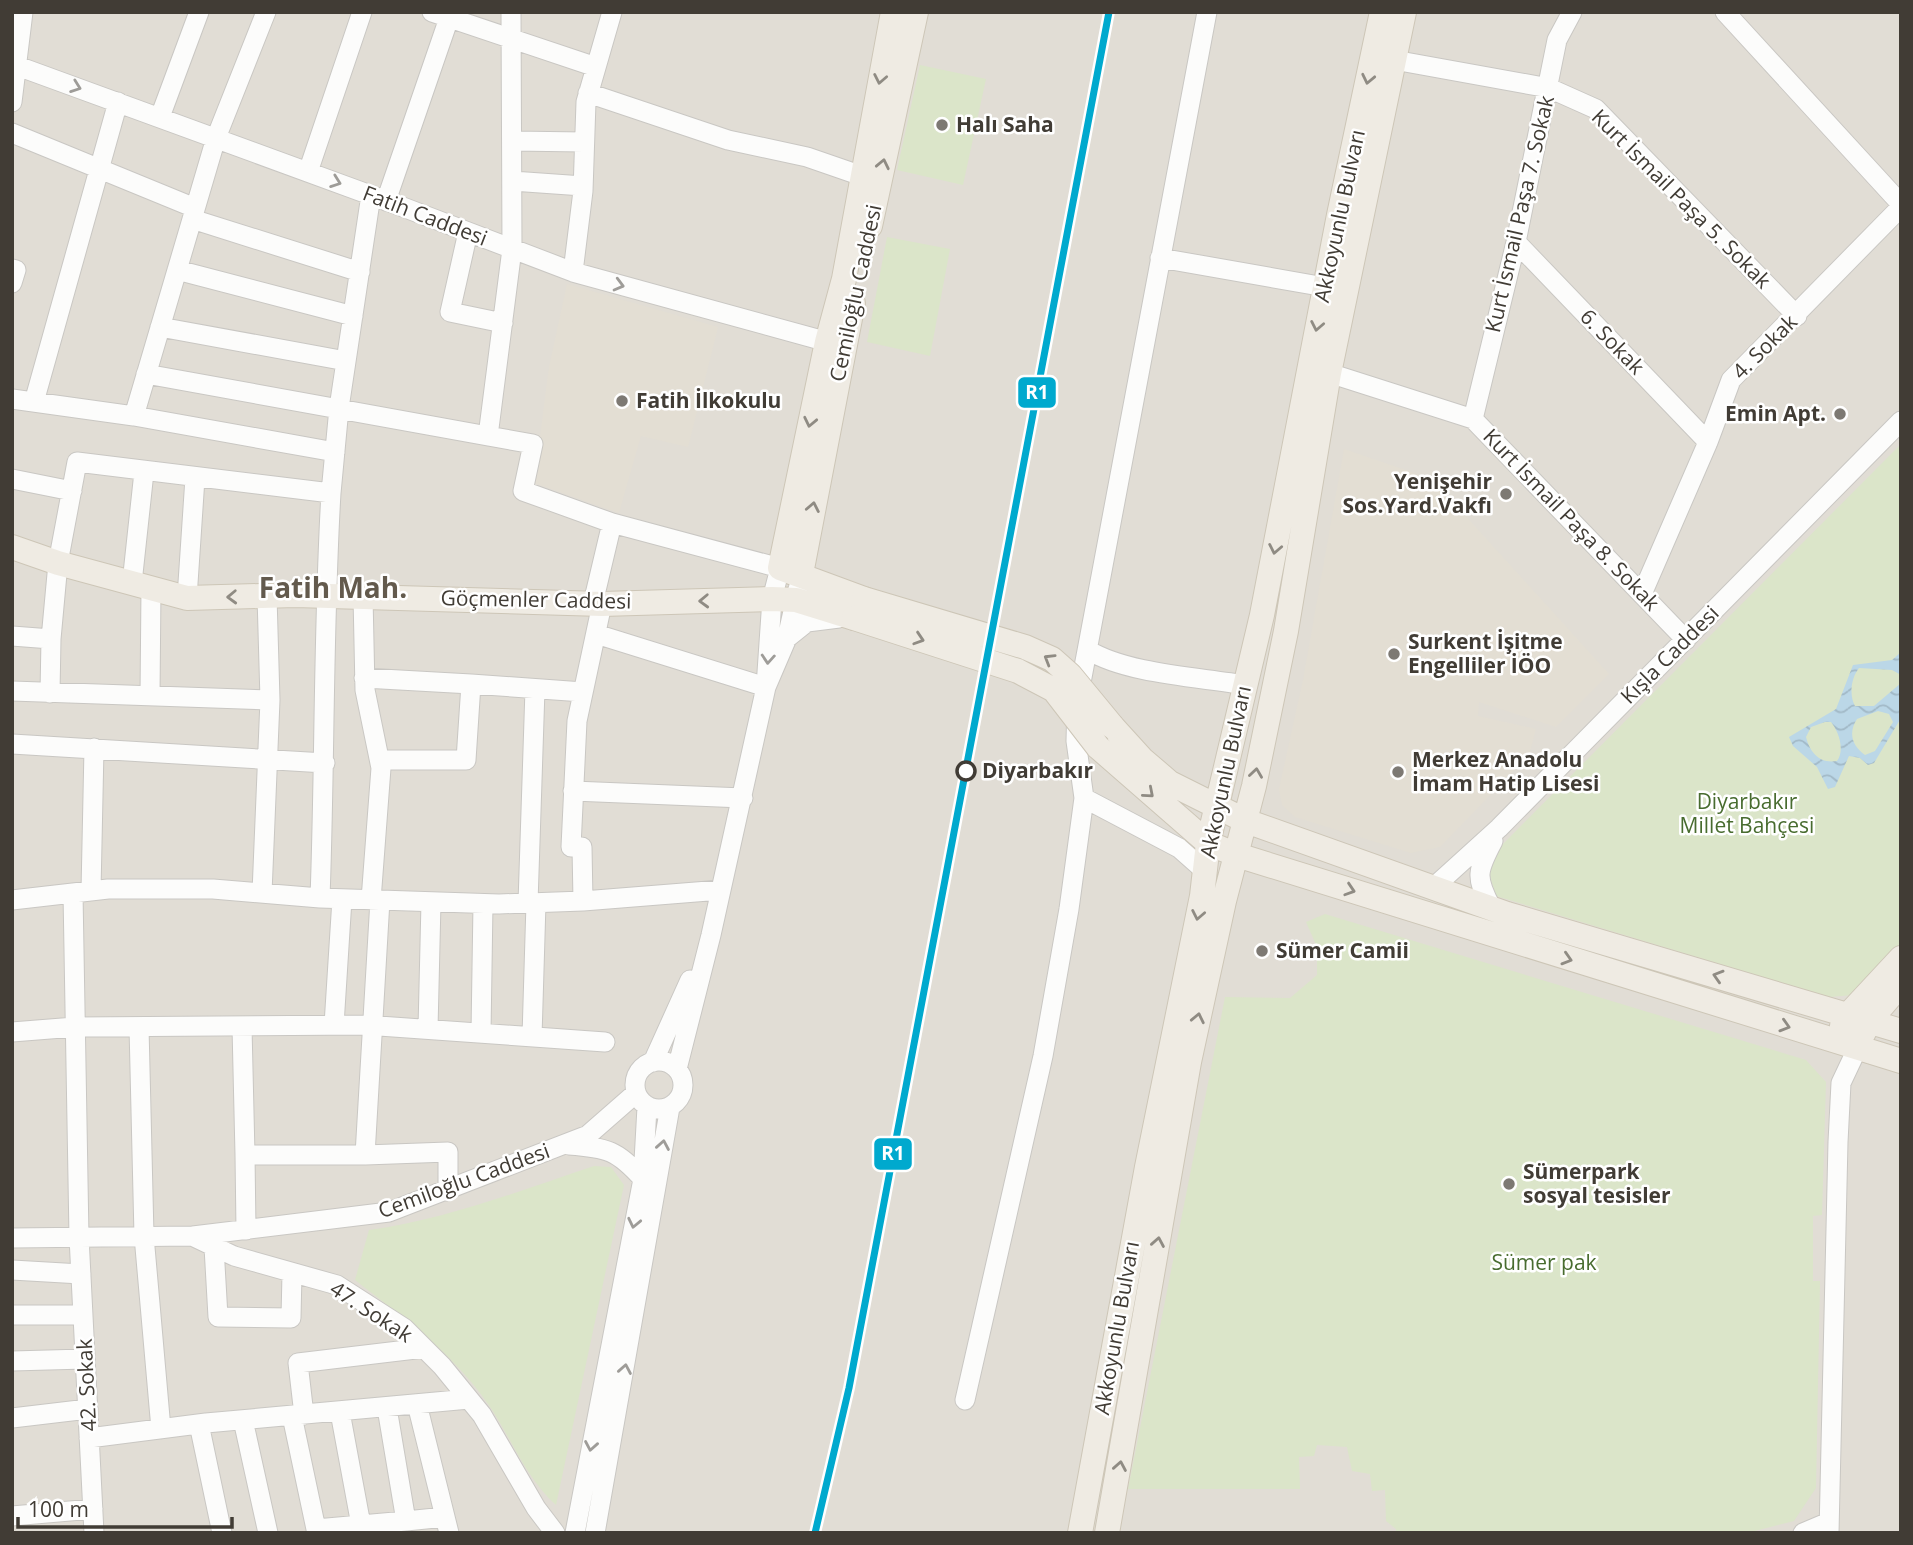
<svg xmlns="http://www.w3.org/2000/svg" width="1913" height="1545" viewBox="0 0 1913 1545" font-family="'Open Sans',sans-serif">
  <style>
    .residential { fill: #e1ddd5 }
    .education { fill: #e3ded3 }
    .green { fill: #dbe5c9 }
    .water { fill: url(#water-waves); fill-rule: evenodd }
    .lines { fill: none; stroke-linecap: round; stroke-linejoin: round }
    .minor-casing { stroke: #c9c7c3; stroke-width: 21 }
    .major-casing { stroke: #cdc6b7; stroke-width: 26 }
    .minor { stroke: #fcfcfb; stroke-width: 19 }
    .major { stroke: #efebe3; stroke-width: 24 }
    .rail-casing { stroke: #d8d7d7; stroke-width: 7 }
    .rail { stroke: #fff; stroke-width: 4.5; stroke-dasharray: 13; stroke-linecap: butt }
    .major-bridge-casing { stroke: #cdc6b7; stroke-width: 26; stroke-linecap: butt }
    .major-bridge { stroke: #efebe3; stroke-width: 24 }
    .rail-1-casing { stroke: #fff; stroke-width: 12 }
    .rail-1 { stroke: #00a9ce; stroke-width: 7 }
    .oneway { stroke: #8f8b83 }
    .oneway2 { stroke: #9e9c98 }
    .poi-dot { fill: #7d7973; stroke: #fff; stroke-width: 2.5 }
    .stop-dot { fill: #fff; stroke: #413c35; stroke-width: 3.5 }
    .labels { text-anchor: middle; stroke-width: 5; stroke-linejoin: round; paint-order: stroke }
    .poi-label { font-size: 21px; font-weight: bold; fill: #413c35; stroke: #fff; text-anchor: start }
    .street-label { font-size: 21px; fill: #413c35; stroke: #fff }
    .stop-label { font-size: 21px; font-weight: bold; fill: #413c35; stroke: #fff; text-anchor: start }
    .park-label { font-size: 21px; fill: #486c2f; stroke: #fff }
    .district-label { font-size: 28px; font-weight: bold; fill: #635a4d; stroke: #fff }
    .line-badge { stroke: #fff; stroke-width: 2.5 }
    .badge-label { font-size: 19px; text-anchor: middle; font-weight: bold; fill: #fff }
  </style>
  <defs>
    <pattern id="water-waves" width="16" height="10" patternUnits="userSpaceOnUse" patternTransform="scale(1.75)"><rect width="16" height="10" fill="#bbd7e7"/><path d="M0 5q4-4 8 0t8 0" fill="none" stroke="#a2b9c7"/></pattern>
  </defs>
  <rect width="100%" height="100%" fill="#edebe7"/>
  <!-- residential -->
  <path class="residential" d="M12,12H1901V1533H12Z"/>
  <!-- education -->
  <path class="education" d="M567,284L718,327L688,447L641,436L619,513L534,483L549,367Z
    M1344,449L1432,479L1609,674L1556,727L1479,702L1478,716L1536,729L1529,755L1440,847L1411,853L1295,817L1282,805L1279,789L1303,680Z"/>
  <!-- green -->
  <path class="green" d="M920,65L986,79L963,185L897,170Z
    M887,237L950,249L930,356L867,342Z
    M1901,444V948L1854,995L1829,997L1496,896L1488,870L1495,852Z
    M1325,914L1806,1060L1826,1082L1822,1215L1813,1216V1281H1820L1816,1488L1794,1521L1747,1533H1396V1529L1386,1521L1385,1490L1372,1491L1370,1474L1352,1471L1347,1447L1317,1445L1314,1456L1299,1457L1300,1489H1128L1225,997L1290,998L1317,975V947L1306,922Z
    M594,1166L611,1167L624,1185L556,1505C525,1477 511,1437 488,1404C453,1353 402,1317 355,1280L369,1230C447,1219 519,1191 594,1166Z"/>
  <!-- water -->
  <path class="water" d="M1901,652V675L1892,670L1859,668C1851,678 1849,695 1855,706H1874L1901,683V718L1874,763L1868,765L1860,758L1849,756L1835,787L1828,789L1817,767L1793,746L1789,737L1836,709L1853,665L1892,660ZM1878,711L1889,714L1893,722L1875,751L1865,755C1852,746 1848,733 1857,719ZM1825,722H1831C1839,732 1845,750 1837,761C1820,764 1810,753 1806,737L1811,727Z"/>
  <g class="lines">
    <!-- minor casing -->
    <g class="minor-casing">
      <path id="minor" d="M266,12L216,138L134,416L335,452
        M432,12L596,67
        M1725,12L1901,204
        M1394,60L1549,88L1596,109L1797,316
        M12,64L395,204L573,272L839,345
        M588,93L728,140L807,157L862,176
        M12,102L23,12
        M160,117L199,12
        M12,133L195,208
        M512,141L584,142
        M308,172L362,12
        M512,181L583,186
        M386,201L449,18
        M192,219L360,272
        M468,232L450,312L503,323
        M1516,242L1708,442
        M1160,258L1325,287
        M12,269L16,270L12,283
        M177,270L353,316
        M573,272L583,191L586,102L612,12
        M160,327L346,361
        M1329,373L1473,419L1686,640
        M146,374L488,436L512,249L511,12
        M12,399L134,416
        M34,402L118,102
        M1473,419L1516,242L1557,40L1572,12
        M488,436L533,444L523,491L612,523L780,568L772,599L766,687L787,638L798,589
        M12,479L72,491
        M331,493C323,628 325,763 320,898L499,904L583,901L721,890
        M132,583L144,472
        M1642,594L1708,442L1731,380L1901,207
        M363,596L365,690L381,768L371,900
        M187,598L195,478
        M593,603L612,523
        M596,634L766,687L711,935L677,1069
        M12,636L51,639L58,563L77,462L331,493L339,408L371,195
        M787,638L807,622L839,618
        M1088,650C1127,674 1199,677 1245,685
        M364,678L471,684
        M12,691L270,700L267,596
        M50,693L51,639
        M150,696L151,588
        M12,744L325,763
        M380,760H466L471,684L583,692
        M573,791L743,798
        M1084,798L1179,848L1205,871
        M1435,886L1499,828L1901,421
        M91,891L94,748
        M73,893L79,1237L94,1533
        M262,893L270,700
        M12,900L108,889H213L320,898
        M380,900L365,1155L448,1152V1191
        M583,901L582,847H571L577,721L602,604
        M528,903L535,689
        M1491,907C1475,877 1477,871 1493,841
        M334,1025L342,899
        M139,1027L144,1236L161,1429
        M242,1027L245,1155
        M428,1029L431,902
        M12,1032L75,1027L365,1025L605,1042
        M481,1033L483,904
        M532,1037L536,903
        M635 1085a24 24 0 1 1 48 0a24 24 0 1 1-48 0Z
        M653,1062L690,980
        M569,1145C608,1148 617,1150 643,1179
        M246,1230L245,1155H365
        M193,1236L389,1212L588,1135L636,1093
        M12,1238L192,1236L234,1256L337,1285L404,1328L442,1366L482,1415L536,1508L555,1533
        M214,1247L218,1317L291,1318L292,1273
        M12,1270L81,1274
        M12,1315H83
        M12,1361L85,1359
        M965,1400L1043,1056L1069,909L1084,798L1076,741L1077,704L1207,12
        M417,1404L449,1533
        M387,1408L406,1521L445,1517
        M340,1412L361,1525L406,1521
        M304,1415L298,1363L424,1348
        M292,1416L316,1529L361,1525
        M12,1418L88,1409
        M243,1420L268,1533
        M199,1424L222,1533
        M89,1438L206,1423L469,1399
        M12,1516L93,1509
        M575,1533L643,1179L647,1107
        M595,1533L670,1107
        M1803,1533L1829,1522
        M1829,1533L1838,1142L1841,1083L1858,1047"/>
    </g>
    <!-- major casing -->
    <g class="major-casing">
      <path id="major" d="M870,226L916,12
        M12,547L58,563L187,598L295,595L602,604L772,599L796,600L854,618
        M801,574L853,303
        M864,599L780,568L827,342L844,279L893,12
        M1112,726L1142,759L1170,783L1246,821L1507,914L1901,1031
        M1098,747L1208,843L1237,855L1901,1061
        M1842,1026L1848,1015L1901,958
        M1863,1034L1870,1020L1901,984
        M1080,1533L1147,1167L1202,896L1208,843L1262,615L1339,215L1382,12
        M1107,1533L1189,1062L1224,901L1254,786L1286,631L1329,373L1404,12"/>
    </g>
    <!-- minor -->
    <use href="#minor" class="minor"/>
    <!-- major -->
    <use href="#major" class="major"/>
    <!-- rail casing -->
    <g class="rail-casing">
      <path id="rail" d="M813,1533L819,1516"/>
    </g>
    <!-- rail -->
    <use href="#rail" class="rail"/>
    <!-- major-bridge casing -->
    <g class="major-bridge-casing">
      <path id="major-bridge" d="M864,599L1025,647L1052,659L1070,675L1112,726
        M854,618L1018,671L1054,690L1098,747"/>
    </g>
    <!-- major-bridge -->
    <use href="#major-bridge" class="major-bridge"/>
    <!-- rail-1 casing -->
    <g class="rail-1-casing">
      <path id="rail-1" d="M815,1533L849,1388L1109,12"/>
    </g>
    <!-- rail-1 -->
    <use href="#rail-1" class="rail-1"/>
  </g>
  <!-- one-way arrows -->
  <defs><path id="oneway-chevron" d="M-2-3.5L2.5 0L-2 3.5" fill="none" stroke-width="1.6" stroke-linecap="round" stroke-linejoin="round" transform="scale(1.75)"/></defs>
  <g class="oneway">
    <use href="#oneway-chevron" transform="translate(880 79) rotate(101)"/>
    <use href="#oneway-chevron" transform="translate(1368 79) rotate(102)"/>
    <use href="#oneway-chevron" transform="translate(883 164) rotate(-78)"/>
    <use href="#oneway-chevron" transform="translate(1317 326) rotate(101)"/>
    <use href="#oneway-chevron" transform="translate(810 422) rotate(102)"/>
    <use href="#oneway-chevron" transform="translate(813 507) rotate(-79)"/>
    <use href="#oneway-chevron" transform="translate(1275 549) rotate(101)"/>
    <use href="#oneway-chevron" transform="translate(232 597) rotate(178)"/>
    <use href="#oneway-chevron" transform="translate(704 601) rotate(178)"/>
    <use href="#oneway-chevron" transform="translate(919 639) rotate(18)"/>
    <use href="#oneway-chevron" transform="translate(1049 659) rotate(-149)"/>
    <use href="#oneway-chevron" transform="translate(1256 773) rotate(-82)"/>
    <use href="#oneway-chevron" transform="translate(1149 793) rotate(41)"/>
    <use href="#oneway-chevron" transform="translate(1350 890) rotate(18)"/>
    <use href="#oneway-chevron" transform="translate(1198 915) rotate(101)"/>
    <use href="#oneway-chevron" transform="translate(1567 959) rotate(17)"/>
    <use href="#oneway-chevron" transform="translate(1718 976) rotate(-163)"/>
    <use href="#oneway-chevron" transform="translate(1198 1018) rotate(-78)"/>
    <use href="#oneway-chevron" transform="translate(1785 1026) rotate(17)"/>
    <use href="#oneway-chevron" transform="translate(1158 1242) rotate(-80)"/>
    <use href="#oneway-chevron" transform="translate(1120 1466) rotate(-80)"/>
  </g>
  <g class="oneway2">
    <use href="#oneway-chevron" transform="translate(76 87) rotate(20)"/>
    <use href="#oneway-chevron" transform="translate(336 182) rotate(20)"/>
    <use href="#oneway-chevron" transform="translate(619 285) rotate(15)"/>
    <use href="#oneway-chevron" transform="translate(768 659) rotate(94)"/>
    <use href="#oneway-chevron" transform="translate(663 1145) rotate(-80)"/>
    <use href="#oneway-chevron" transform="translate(634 1223) rotate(102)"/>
    <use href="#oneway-chevron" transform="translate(625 1369) rotate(-80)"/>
    <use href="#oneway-chevron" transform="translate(591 1446) rotate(100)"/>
  </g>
  <!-- markers -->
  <g class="poi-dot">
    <circle cx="942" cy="125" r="7"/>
    <circle cx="622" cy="401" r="7"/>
    <circle cx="1840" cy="414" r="7"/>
    <circle cx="1506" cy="494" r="7"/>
    <circle cx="1394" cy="654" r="7"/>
    <circle cx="1398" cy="772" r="7"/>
    <circle cx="1262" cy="951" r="7"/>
    <circle cx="1509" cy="1184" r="7"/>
  </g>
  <circle class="stop-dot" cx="966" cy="771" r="9"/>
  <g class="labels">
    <!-- poi labels -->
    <g class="poi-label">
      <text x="956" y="132">Halı Saha</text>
      <text x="636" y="408">Fatih İlkokulu</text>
      <text x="1826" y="421" text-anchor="end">Emin Apt.</text>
      <text x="1492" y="489" text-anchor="end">Yenişehir<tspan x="1492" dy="24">Sos.Yard.Vakfı</tspan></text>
      <text x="1408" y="649">Surkent İşitme<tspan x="1408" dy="24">Engelliler İÖO</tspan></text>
      <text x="1412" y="767">Merkez Anadolu<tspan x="1412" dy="24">İmam Hatip Lisesi</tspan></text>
      <text x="1276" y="958">Sümer Camii</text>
      <text x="1523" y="1179">Sümerpark<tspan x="1523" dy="24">sosyal tesisler</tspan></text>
    </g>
    <!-- street labels -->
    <g class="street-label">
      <text transform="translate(1681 199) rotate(45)" y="7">Kurt İsmail Paşa 5. Sokak</text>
      <text transform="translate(1520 214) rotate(-77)" y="7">Kurt İsmail Paşa 7. Sokak</text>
      <text transform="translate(425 216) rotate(21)" y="7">Fatih Caddesi</text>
      <text transform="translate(1340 216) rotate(-78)" y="7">Akkoyunlu Bulvarı</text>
      <text transform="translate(856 293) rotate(-78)" y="7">Cemiloğlu Caddesi</text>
      <text transform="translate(1612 342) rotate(46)" y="7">6. Sokak</text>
      <text transform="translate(1765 347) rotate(-45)" y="7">4. Sokak</text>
      <text transform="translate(1571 520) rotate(46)" y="7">Kurt İsmail Paşa 8. Sokak</text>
      <text transform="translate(536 600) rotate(1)" y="7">Göçmenler Caddesi</text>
      <text transform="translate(1670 655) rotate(-45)" y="7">Kışla Caddesi</text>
      <text transform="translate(1226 772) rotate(-78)" y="7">Akkoyunlu Bulvarı</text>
      <text transform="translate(464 1181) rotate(-20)" y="7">Cemiloğlu Caddesi</text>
      <text transform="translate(371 1312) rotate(33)" y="7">47. Sokak</text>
      <text transform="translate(1117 1328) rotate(-80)" y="7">Akkoyunlu Bulvarı</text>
      <text transform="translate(87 1385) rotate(-93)" y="7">42. Sokak</text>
    </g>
    <!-- stop labels -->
    <g class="stop-label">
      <text x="982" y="778">Diyarbakır</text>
    </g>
    <!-- park labels -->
    <g class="park-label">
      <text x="1747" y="809">Diyarbakır<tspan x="1747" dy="24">Millet Bahçesi</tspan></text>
      <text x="1544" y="1270">Sümer pak</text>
    </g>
    <!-- district labels -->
    <g class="district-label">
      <text x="333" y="598">Fatih Mah.</text>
    </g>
  </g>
  <g class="line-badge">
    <rect x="1017" y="376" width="40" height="33" rx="7" fill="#00a9ce"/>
    <rect x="873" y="1137" width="40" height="34" rx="7" fill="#00a9ce"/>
  </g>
  <g class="badge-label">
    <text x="1037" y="399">R1</text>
    <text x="893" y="1160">R1</text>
  </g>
  <!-- border -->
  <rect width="1913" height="1545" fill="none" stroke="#413c35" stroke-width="28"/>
  <!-- scale -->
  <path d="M18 1517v10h214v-10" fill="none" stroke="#413c35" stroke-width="3.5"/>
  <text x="28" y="1517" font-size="21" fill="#413c35" stroke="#ffffff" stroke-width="5" paint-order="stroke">100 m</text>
</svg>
